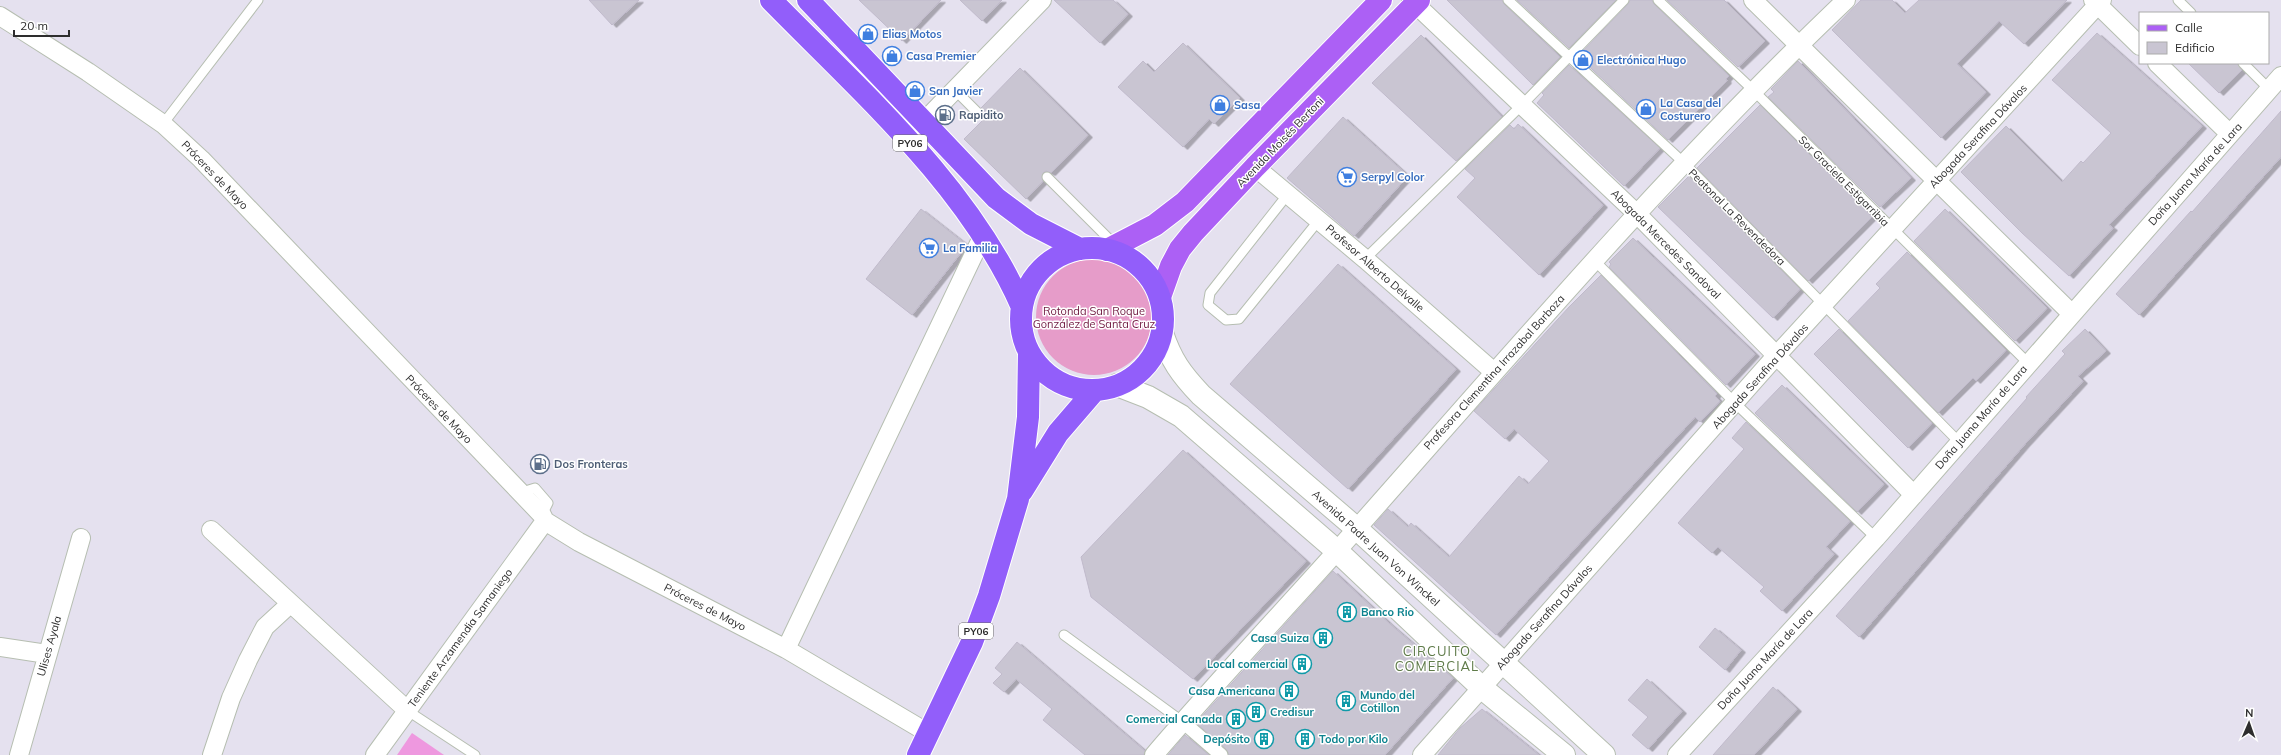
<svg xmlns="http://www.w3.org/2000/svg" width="2281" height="755" viewBox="0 0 2281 755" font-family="Mulish,sans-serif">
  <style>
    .green { fill: #e69cc9 }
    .pitch { fill: #ee98df }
    .building { fill: #c9c5d2; stroke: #c0bacb; filter: url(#shadow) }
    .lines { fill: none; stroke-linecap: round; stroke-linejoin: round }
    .service-casing { stroke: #b6beb1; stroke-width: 11 }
    .pedestrian-casing { stroke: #b6beb1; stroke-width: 15 }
    .minor-casing { stroke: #b6beb1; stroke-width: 20 }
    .secondary-casing { stroke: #b6beb1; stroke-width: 24 }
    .primary-casing { stroke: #fff; stroke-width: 24 }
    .trunk-casing { stroke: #fff; stroke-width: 24 }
    .service { stroke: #fff; stroke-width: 9 }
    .pedestrian { stroke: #fff; stroke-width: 13 }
    .minor { stroke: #fff; stroke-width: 18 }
    .secondary { stroke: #fff; stroke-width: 22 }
    .primary { stroke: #ac60f5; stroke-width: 22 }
    .trunk { stroke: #925efa; stroke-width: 22 }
    .labels { text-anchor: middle; stroke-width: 3; stroke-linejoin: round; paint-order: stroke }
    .shield { fill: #fff; stroke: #6d6d6d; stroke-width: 1 }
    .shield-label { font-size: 10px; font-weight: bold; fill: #2e2e2e }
    .shop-label { font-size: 11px; font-weight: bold; fill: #366cbe; stroke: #fff; text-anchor: start }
    .service-label { font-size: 11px; font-weight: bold; fill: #4e5e75; stroke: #fff; text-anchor: start }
    .street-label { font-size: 11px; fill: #2e2e2e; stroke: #fff }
    .park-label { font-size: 11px; fill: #701941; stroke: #fff }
    .culture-label { font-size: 11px; font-weight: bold; fill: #0d838f; stroke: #fff; text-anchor: end }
    .quarter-label { font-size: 13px; letter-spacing: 1px; fill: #5f7b49; stroke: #fff }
  </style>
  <defs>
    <filter id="shadow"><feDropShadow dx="4.5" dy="2.5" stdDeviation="0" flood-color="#0004"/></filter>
  </defs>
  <rect width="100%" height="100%" fill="#e5e1ef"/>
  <!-- green -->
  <path class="green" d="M1036 317a58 58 0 1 1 116 0a58 58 0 1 1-116 0Z"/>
  <!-- pitch -->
  <path class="pitch" d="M412,733L444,755H397Z"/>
  <!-- building -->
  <path class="building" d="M589,0H639L612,25Z
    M859,0H941L902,41Z
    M960,0H1002L982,21Z
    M1054,0H1113L1128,14L1100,43Z
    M1447,0H1502L1504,4L1560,57L1533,85Z
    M1517,0H1616L1569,48Z
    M1630,0H1652L1654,4L1729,76L1726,79L1727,81L1668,140L1578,56L1628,4Z
    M1667,0H1724L1765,41L1738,67Z
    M1861,0H1892L1905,13L1919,0H2067L2024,44L1999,21L1957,64L1986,92L1941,138L1832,30Z
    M2097,33L2202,126L2109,225L2113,228L2069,276L2022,233L1961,172L2006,126L2062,182L2081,161L2083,163L2111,133L2052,80Z
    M1421,35L1502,117L1456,161L1372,83Z
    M1183,43L1240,98L1214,124L1209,119L1183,147L1118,87L1143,61L1154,72Z
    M1798,61L1911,178L1880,207L1768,97L1774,92L1771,89Z
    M2188,63H2237L2242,70L2219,93Z
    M1569,65L1660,148L1624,186L1537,103L1544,95L1542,93Z
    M1020,68L1088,135L1051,173L1046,171L1043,173V181L1026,199L964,139L984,119L981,116L983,113L981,108Z
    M1760,105L1872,217L1808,281L1697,168Z
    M2281,111V157L2139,315L2116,294L2191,211L2192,212Z
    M1343,117L1408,176L1354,236L1287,178Z
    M1518,124L1603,205L1539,275L1457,197L1475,178L1465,169L1510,125L1514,129Z
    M1689,176L1800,289L1773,318L1658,207Z
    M921,209L967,245L912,315L866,279Z
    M1945,209L2047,308L2015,341L1914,241Z
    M1633,238L1755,354L1726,385L1609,267L1611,264L1609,262Z
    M1907,252L2006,350L1976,381L1973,378L1938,413L1848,321L1880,288L1876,284Z
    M1338,264L1456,369L1348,489L1230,384Z
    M1601,275L1717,394L1715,396L1720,401L1700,422L1695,417L1496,635L1374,525L1388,509L1408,527L1411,523L1449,557L1519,476L1528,484L1549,461L1514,429L1505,439L1474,411L1569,307Z
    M1839,329L1932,423L1908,448L1814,354Z
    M2085,329L2106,351L2078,376L2083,381L2025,444L1859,637L1836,616L2027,398L2026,397L2065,354L2062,351Z
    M1782,385L1884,484L1857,512L1755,413Z
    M1746,422L1850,521L1826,547L1834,554L1782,611L1760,591L1764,587L1718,547L1712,553L1678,523L1744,449L1732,438Z
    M1183,450L1306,561L1193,679L1091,597L1081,557Z
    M1333,571L1390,624L1453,678L1385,755H1229L1226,749L1196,723Z
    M1715,628L1741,650L1725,670L1699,647Z
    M1017,642L1145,751L1144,755H1085L1043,720L1052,709L1016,679L1004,692L993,683L1002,674L995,668Z
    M1647,679L1682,711L1648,749L1632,735L1648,717L1628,700Z
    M1773,687L1797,709L1754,755H1713Z
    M1482,709L1539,755H1438L1460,728Z
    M1185,735L1209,755H1168Z"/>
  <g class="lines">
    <!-- service casing -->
    <g class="service-casing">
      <path id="service" d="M1508,0L1683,162L1959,442
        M1658,0L1753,90L2028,363
        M2178,0L2191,13
        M2243,63L2269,89
        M955,90L977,112
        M163,124L258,0
        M1047,177L1115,245
        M1288,194L1210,293L1208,305L1226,320L1239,319L1319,220
        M1365,259L1523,104L1624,0
        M1594,260L1735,403L1876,538
        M519,493L535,488L548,503L542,515
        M1064,635L1183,722
        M408,711L475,755"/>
    </g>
    <!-- pedestrian casing -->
    <g class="pedestrian-casing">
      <path id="pedestrian" d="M1183,722L1221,755"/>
    </g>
    <!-- minor casing -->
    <g class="minor-casing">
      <path id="minor" d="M1411,0L1636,213L1914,495
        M1753,0L2071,313
        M2093,0L2140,46
        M0,16L88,72L163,124L201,159L542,515L545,521L579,542L786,649L928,733
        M2157,63L2230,134
        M907,139L1042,0
        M1255,167L1365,259L1494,372
        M211,530L408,711
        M0,647L47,654
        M786,649L983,235
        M19,755L81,538
        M212,755L231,698L248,660L265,627L290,604
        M375,755L545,521
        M1154,755C1213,686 1275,620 1336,552C1503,364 1664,173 1846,0
        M1422,755L1776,356L2102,0
        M1677,755L1876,538L2281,76"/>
    </g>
    <!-- secondary casing -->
    <g class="secondary-casing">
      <path id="secondary" d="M1162,333C1171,360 1181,374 1201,395L1356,528L1604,755
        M1117,385L1148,397L1181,416L1337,551L1482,688L1564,755"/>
    </g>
    <!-- primary casing -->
    <g class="primary-casing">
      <path id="primary" d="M1107,250L1155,225L1185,202L1381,0
        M1160,297L1171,266L1180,249L1193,233L1255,167L1419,0"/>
    </g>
    <!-- trunk casing -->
    <g class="trunk-casing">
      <path id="trunk" d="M771,0C862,93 969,186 1022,307
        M808,0L996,198L1031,224L1080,249
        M1021 319a71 71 0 1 1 142 0a71 71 0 1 1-142 0Z
        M1022,491L1058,433L1095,390
        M918,755L972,642L989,596L1018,499L1028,417L1029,352"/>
    </g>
    <!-- service -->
    <use href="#service" class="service"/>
    <!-- pedestrian -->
    <use href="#pedestrian" class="pedestrian"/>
    <!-- minor -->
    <use href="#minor" class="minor"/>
    <!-- secondary -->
    <use href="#secondary" class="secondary"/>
    <!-- primary -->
    <use href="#primary" class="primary"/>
    <!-- trunk -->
    <use href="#trunk" class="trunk"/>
  </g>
  <!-- icons -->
  <defs>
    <g id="shop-ring" transform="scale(1)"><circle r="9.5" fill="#fff" stroke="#3f7fe0" stroke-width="1.5"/><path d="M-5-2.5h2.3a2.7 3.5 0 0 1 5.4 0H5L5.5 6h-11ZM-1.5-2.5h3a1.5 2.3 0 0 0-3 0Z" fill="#3f7fe0"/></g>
    <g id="fuel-ring" transform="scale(1)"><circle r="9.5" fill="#fff" stroke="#5c6f8a" stroke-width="1.5"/><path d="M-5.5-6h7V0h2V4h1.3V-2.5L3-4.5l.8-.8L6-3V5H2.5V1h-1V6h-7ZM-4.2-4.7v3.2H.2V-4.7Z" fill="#5c6f8a"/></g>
    <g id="supermarket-ring" transform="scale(1)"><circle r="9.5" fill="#fff" stroke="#3f7fe0" stroke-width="1.5"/><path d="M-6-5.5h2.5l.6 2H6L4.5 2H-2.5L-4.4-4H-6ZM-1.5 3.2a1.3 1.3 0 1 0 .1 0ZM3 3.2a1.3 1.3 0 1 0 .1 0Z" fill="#3f7fe0"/></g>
    <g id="building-ring" transform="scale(1)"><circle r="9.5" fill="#fff" stroke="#0f9aa8" stroke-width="1.5"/><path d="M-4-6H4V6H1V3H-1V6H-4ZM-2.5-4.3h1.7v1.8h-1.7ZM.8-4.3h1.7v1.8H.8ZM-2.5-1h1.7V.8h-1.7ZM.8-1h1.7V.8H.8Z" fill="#0f9aa8"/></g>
  </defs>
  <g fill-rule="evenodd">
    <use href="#shop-ring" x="868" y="34"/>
    <use href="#shop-ring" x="892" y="56"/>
    <use href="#shop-ring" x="1583" y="60"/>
    <use href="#shop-ring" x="915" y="91"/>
    <use href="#shop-ring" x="1220" y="105"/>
    <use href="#shop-ring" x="1646" y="109"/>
    <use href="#fuel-ring" x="945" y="115"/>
    <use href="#supermarket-ring" x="1347" y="177"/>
    <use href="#supermarket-ring" x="929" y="248"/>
    <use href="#fuel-ring" x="540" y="464"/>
    <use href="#building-ring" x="1347" y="612"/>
    <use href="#building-ring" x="1323" y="638"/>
    <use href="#building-ring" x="1302" y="664"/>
    <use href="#building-ring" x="1289" y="691"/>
    <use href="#building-ring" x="1346" y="701"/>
    <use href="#building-ring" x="1256" y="712"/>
    <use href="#building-ring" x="1236" y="719"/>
    <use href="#building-ring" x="1264" y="739"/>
    <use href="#building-ring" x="1305" y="739"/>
  </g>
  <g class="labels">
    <!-- shield labels -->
    <g class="shield">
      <rect x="893" y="135" width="34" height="16" rx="3"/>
      <rect x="959" y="623" width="34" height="16" rx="3"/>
    </g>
    <g class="shield-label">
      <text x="910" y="147">PY06</text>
      <text x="976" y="635">PY06</text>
    </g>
    <!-- shop labels -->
    <g class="shop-label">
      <text x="882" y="38">Elias Motos</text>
      <text x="906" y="60">Casa Premier</text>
      <text x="1597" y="64">Electrónica Hugo</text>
      <text x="929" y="95">San Javier</text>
      <text x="1660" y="107">La Casa del<tspan x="1660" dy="13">Costurero</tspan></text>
      <text x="1234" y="109">Sasa</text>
      <text x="1361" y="181">Serpyl Color</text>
      <text x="943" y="252">La Familia</text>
    </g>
    <!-- service labels -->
    <g class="service-label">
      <text x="959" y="119">Rapidito</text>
      <text x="554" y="468">Dos Fronteras</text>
    </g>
    <!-- street labels -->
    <g class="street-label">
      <text transform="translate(1978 136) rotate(-47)" y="4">Abogada Serafina Dávalos</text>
      <text transform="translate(1280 142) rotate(-46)" y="4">Avenida Moisés Bertoni</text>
      <text transform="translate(2195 174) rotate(-48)" y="4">Doña Juana María de Lara</text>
      <text transform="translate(215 175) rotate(46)" y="4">Próceres de Mayo</text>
      <text transform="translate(1844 181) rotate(45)" y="4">Sor Graciela Estigarribia</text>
      <text transform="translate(1737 217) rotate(45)" y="4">Peatonal La Revendedora</text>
      <text transform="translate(1666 244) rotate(45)" y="4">Abogada Mercedes Sandoval</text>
      <text transform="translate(1375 268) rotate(41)" y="4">Profesor Alberto Delvalle</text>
      <text transform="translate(1494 372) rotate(-48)" y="4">Profesora Clementina Irrazabal Barboza</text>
      <text transform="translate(1760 376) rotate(-48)" y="4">Abogada Serafina Dávalos</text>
      <text transform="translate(439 409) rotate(46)" y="4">Próceres de Mayo</text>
      <text transform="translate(1981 417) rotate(-49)" y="4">Doña Juana María de Lara</text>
      <text transform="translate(1376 548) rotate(42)" y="4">Avenida Padre Juan Von Winckel</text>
      <text transform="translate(705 607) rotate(27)" y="4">Próceres de Mayo</text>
      <text transform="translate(1544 617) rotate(-48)" y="4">Abogada Serafina Dávalos</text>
      <text transform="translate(460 638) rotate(-54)" y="4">Teniente Arzamendia Samaniego</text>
      <text transform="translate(49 646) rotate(-74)" y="4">Ulises Ayala</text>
      <text transform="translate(1765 659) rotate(-47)" y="4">Doña Juana María de Lara</text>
    </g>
    <!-- park labels -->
    <g class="park-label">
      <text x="1094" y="315">Rotonda San Roque<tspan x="1094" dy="13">González de Santa Cruz</tspan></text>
    </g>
    <!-- culture labels -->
    <g class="culture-label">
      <text x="1361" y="616" text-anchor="start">Banco Rio</text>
      <text x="1309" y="642">Casa Suiza</text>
      <text x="1288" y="668">Local comercial</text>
      <text x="1275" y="695">Casa Americana</text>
      <text x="1360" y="699" text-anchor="start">Mundo del<tspan x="1360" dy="13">Cotillon</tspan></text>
      <text x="1270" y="716" text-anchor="start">Credisur</text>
      <text x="1222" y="723">Comercial Canada</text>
      <text x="1250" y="743">Depósito</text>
      <text x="1319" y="743" text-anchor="start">Todo por Kilo</text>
    </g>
    <!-- quarter labels -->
    <g class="quarter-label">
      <text x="1437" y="656">CIRCUITO<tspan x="1437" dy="15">COMERCIAL</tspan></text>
    </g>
  </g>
  <!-- legend -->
  <rect x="2139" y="12" width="130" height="52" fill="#ffffff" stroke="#ababab"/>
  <rect x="2147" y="25" width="20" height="6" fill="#ac60f5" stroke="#ababab"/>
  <text x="2175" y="32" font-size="12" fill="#2e2e2e">Calle</text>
  <rect x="2147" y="42" width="20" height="12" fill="#c9c5d2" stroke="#ababab"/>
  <text x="2175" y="52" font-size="12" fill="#2e2e2e">Edificio</text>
  <!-- north arrow -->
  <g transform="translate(2249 723) rotate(2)" stroke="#ffffff" stroke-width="3" paint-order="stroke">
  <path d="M0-3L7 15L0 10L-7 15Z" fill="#2e2e2e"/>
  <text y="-6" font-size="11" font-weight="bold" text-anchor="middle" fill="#2e2e2e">N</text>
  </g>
  <!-- scale -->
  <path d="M14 30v6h55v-6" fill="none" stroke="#2e2e2e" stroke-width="2"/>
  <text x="20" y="30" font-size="12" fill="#2e2e2e" stroke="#ffffff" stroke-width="3" paint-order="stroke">20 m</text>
</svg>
